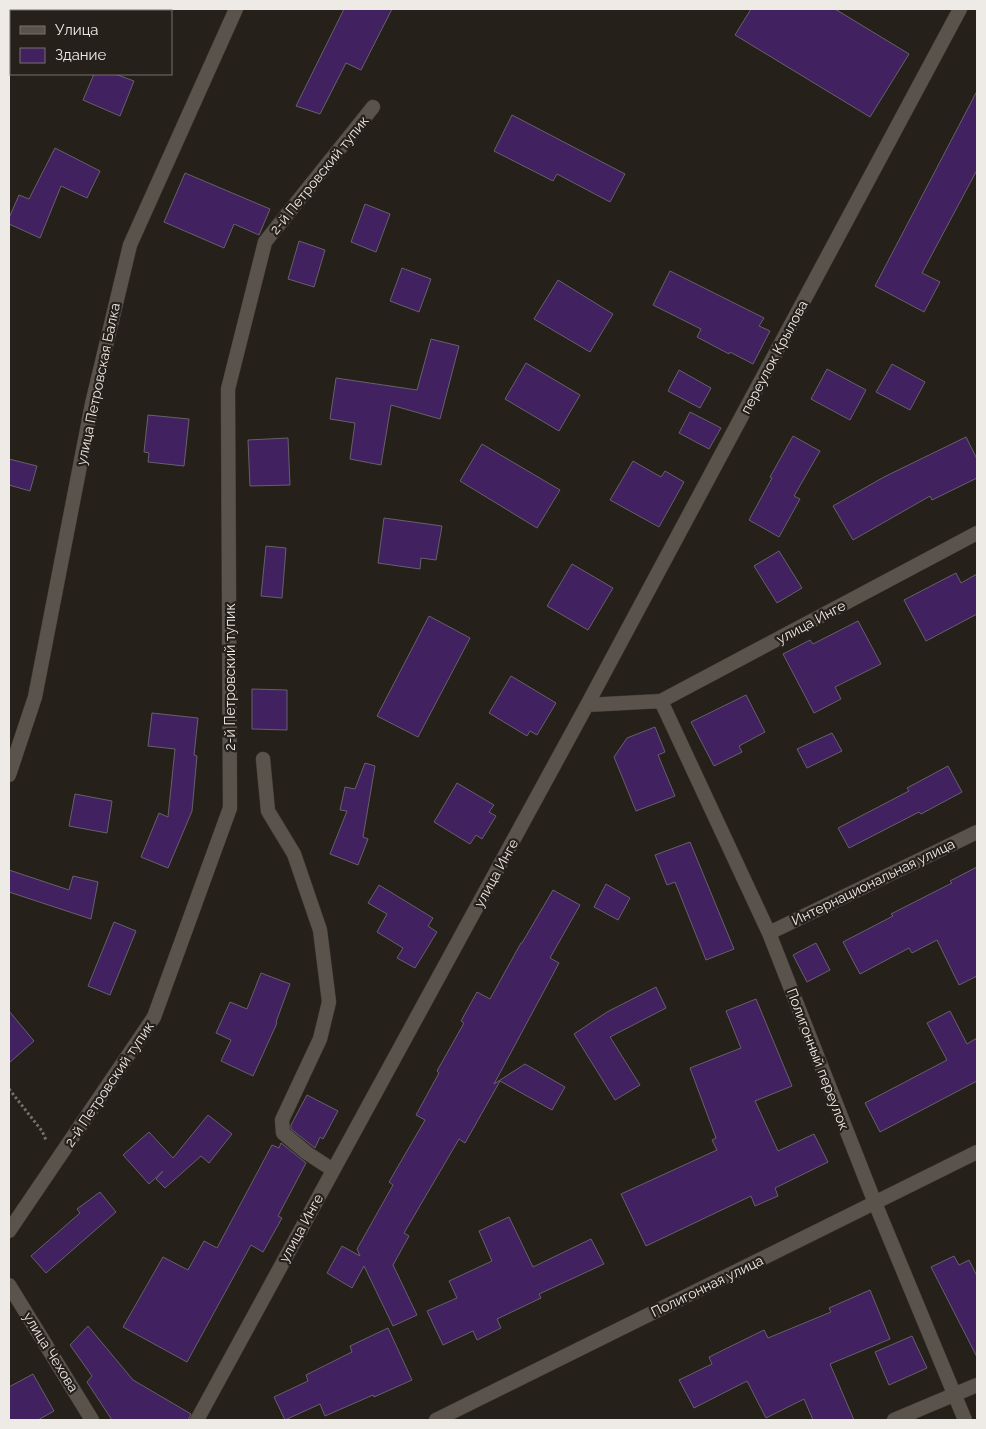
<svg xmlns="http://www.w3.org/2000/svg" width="986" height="1429" viewBox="0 0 986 1429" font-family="Raleway,sans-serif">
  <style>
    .building { fill: #41215f; stroke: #65616a }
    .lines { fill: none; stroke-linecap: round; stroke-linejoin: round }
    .service-casing { stroke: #403a36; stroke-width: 15 }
    .minor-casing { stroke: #403a36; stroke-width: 15 }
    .path { stroke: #76706b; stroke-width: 3; stroke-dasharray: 2.5 2.5; stroke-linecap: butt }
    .service { stroke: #5a534c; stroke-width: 14 }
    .minor { stroke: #5a534c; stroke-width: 14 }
    .labels { text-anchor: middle; stroke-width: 4.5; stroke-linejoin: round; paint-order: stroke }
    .street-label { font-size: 14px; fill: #eeeae6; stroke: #26201a }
  </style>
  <rect width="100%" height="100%" fill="#26201a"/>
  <!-- building -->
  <path class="building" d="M344,9H392L361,70L346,63L320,114L296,106Z
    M751,9H835L909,54L870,117L735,35Z
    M94,74H115L134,81L120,116L83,100Z
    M977,91V170L922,273L940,282L924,312L875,286Z
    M512,115L625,174L610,202L557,174L553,181L494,151Z
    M55,148L100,171L87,198L61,186L40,238L9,224V218L19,195L29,199Z
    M185,173L270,209L259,235L234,224L224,248L164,222Z
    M365,204L390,214L376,252L351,242Z
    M299,241L325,250L314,287L288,279Z
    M402,268L431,279L419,312L390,301Z
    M670,271L764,318L759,326L770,331L753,364L730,352L729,354L697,337L701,329L653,305Z
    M558,280L613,314L590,352L534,319Z
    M431,339L459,346L440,419L391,405L381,465L350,459L355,423L330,419L336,378L417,390Z
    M526,363L580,395L559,431L505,399Z
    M892,364L925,382L910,410L876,392Z
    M827,369L866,390L850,420L811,399Z
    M679,370L711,388L700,408L668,391Z
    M690,412L721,428L709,449L679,433Z
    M148,415L189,419L184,466L148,462L149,453L144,452Z
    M793,436L820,451L794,496L800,499L779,537L749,520L772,478L770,477Z
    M966,437L977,459V478L932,500L930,496L853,540L833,506L884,477Z
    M288,438L290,485L250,486L248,440Z
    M482,444L560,490L537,528L460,481Z
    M9,459L37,466L30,491L9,485Z
    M633,461L661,477L665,471L684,482L659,527L610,500Z
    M384,518L442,526L436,560L421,558L420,569L378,563Z
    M266,546L286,548L282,598L261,596Z
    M779,551L802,588L777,603L754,566Z
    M572,564L613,588L588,630L547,606Z
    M956,573L961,583L977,574V614L926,641L904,600Z
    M429,616L470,638L418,737L377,716Z
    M858,621L881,664L835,687L841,699L814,713L783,654L810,640L813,644Z
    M511,676L556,703L537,735L530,731L527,736L489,713Z
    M252,689L287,690V730L252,729Z
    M746,695L765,732L739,746L742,752L714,766L691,722Z
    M152,713L198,718L194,755L197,756L192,811L168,868L141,857L159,813L168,817L175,749L148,746Z
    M655,727L665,752L658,755L675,796L636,811L614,757L627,738Z
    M832,733L842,751L807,768L797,749Z
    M365,763L375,766L363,837L368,839L358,865L330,854L347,811L340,810L345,787L355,789Z
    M948,766L962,792L921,814L919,812L849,848L838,828L909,791L907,788Z
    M457,783L494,805L489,812L496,816L482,839L476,835L470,844L434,822Z
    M75,794L112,801L107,833L69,826Z
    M690,842L734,949L706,960L675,882L667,885L655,855Z
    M977,867V976L959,985L937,940L912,953L909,948L860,974L843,942L893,916L891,914L952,883L950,881Z
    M9,870L69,890L73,876L98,882L91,919L9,892Z
    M606,884L630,898L618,920L594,907Z
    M379,885L433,918L428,926L437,932L415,968L397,958L403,948L377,932L387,914L368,903Z
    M553,890L580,905L550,958L559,963L494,1084L525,1064L565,1087L552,1110L500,1081L465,1143L459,1139L404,1233L409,1236L393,1265L417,1315L393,1326L364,1266L352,1288L327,1273L342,1246L360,1256L357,1249L393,1185L389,1182L425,1120L416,1115L439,1073L437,1071L464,1023L461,1021L477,992L490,999L521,943H522Z
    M114,922L136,931L110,995L88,986Z
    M816,943L830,970L807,982L793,955Z
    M261,973L290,984L276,1022L277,1023L253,1076L221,1061L231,1040L216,1033L230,1002L247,1009Z
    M656,987L666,1008L610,1037L640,1085L615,1100L574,1034L607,1012Z
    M756,999L792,1086L755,1101L778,1151L814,1134L828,1162L775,1188L778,1196L755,1206L751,1196L646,1246L621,1194L717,1150L712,1140L716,1138L690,1068L741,1048L726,1011Z
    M9,1011L34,1041L9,1063Z
    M950,1011L967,1044L977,1038V1081L880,1132L865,1103L947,1060L927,1023Z
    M307,1095L338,1111L323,1139L320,1137L315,1148L291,1129V1125Z
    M208,1115L232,1134L209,1163L201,1156L165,1188L156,1179L163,1171L149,1184L123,1155L149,1132L173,1158Z
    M281,1143L306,1163L278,1216L282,1218L263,1252L251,1245L187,1362L123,1327L163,1257L188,1270L204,1241L217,1248L272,1145L279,1148Z
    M100,1192L116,1212L46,1273L31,1256L80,1213L77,1209Z
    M509,1217L533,1267L591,1239L604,1264L539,1294L541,1298L497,1319L501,1328L477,1340L473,1331L443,1345L427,1311L457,1298L449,1281L492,1261L479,1231Z
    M954,1256L959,1265L969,1260L977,1276V1357L931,1267Z
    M870,1290L890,1339L830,1364L854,1420H813L804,1399L766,1418L747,1381L694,1408L679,1380L712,1364L709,1357L764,1330L768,1338L831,1312L829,1308Z
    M88,1326L133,1380L191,1414L188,1420H112L87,1382L92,1376L70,1345Z
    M388,1328L412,1380L374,1397L373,1395L325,1416L320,1404L285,1420L274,1397L308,1381L306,1375L352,1352L350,1346Z
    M912,1336L927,1368L889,1385L875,1352Z
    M33,1374L54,1411L38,1420H9V1387Z"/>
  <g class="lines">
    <!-- service casing -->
    <g class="service-casing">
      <path id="service" d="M263,759L268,811L294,854L320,930L329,1002L320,1039L282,1120L283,1133L307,1153L333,1170"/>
    </g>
    <!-- minor casing -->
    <g class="minor-casing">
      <path id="minor" d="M661,701L769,933L875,1203L965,1420
        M587,705L661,701L977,533
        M9,775L35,697L92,404L130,245L236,9
        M769,933L977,832
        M9,1231L154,1017L230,808L228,389L265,242L373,107
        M9,1285L92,1420
        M197,1420L587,705L960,9
        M436,1420L977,1152
        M894,1420L977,1385"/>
    </g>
    <!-- path -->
    <path class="path" d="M9,1089L42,1131L46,1140"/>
    <!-- service -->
    <use href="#service" class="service"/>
    <!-- minor -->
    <use href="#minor" class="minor"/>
  </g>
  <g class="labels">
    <!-- street labels -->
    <g class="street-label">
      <text transform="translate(319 175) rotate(-51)" y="5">2-й Петровский тупик</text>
      <text transform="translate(774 357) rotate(-62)" y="5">переулок Крылова</text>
      <text transform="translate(98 384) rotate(-78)" y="5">улица Петровская Балка</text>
      <text transform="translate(811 622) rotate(-28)" y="5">улица Инге</text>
      <text transform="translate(230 677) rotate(-90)" y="5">2-й Петровский тупик</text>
      <text transform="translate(496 873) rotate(-61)" y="5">улица Инге</text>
      <text transform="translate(873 882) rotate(-26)" y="5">Интернациональная улица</text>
      <text transform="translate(818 1059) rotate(69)" y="5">Полигонный переулок</text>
      <text transform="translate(109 1084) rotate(-56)" y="5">2-й Петровский тупик</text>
      <text transform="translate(301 1228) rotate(-61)" y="5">улица Инге</text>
      <text transform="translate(707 1286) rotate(-26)" y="5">Полигонная улица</text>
      <text transform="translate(51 1352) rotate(58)" y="5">улица Чехова</text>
    </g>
  </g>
  <!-- border -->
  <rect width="986" height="1429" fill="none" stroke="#eeeae6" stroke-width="20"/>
  <!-- legend -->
  <rect x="10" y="10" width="162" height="65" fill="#26201a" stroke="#76716c"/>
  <rect x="20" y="26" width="25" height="8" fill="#5a534c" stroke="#76716c"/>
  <text x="55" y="35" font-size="15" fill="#eeeae6">Улица</text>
  <rect x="20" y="48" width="25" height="15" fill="#41215f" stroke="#76716c"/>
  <text x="55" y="60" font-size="15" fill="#eeeae6">Здание</text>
</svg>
